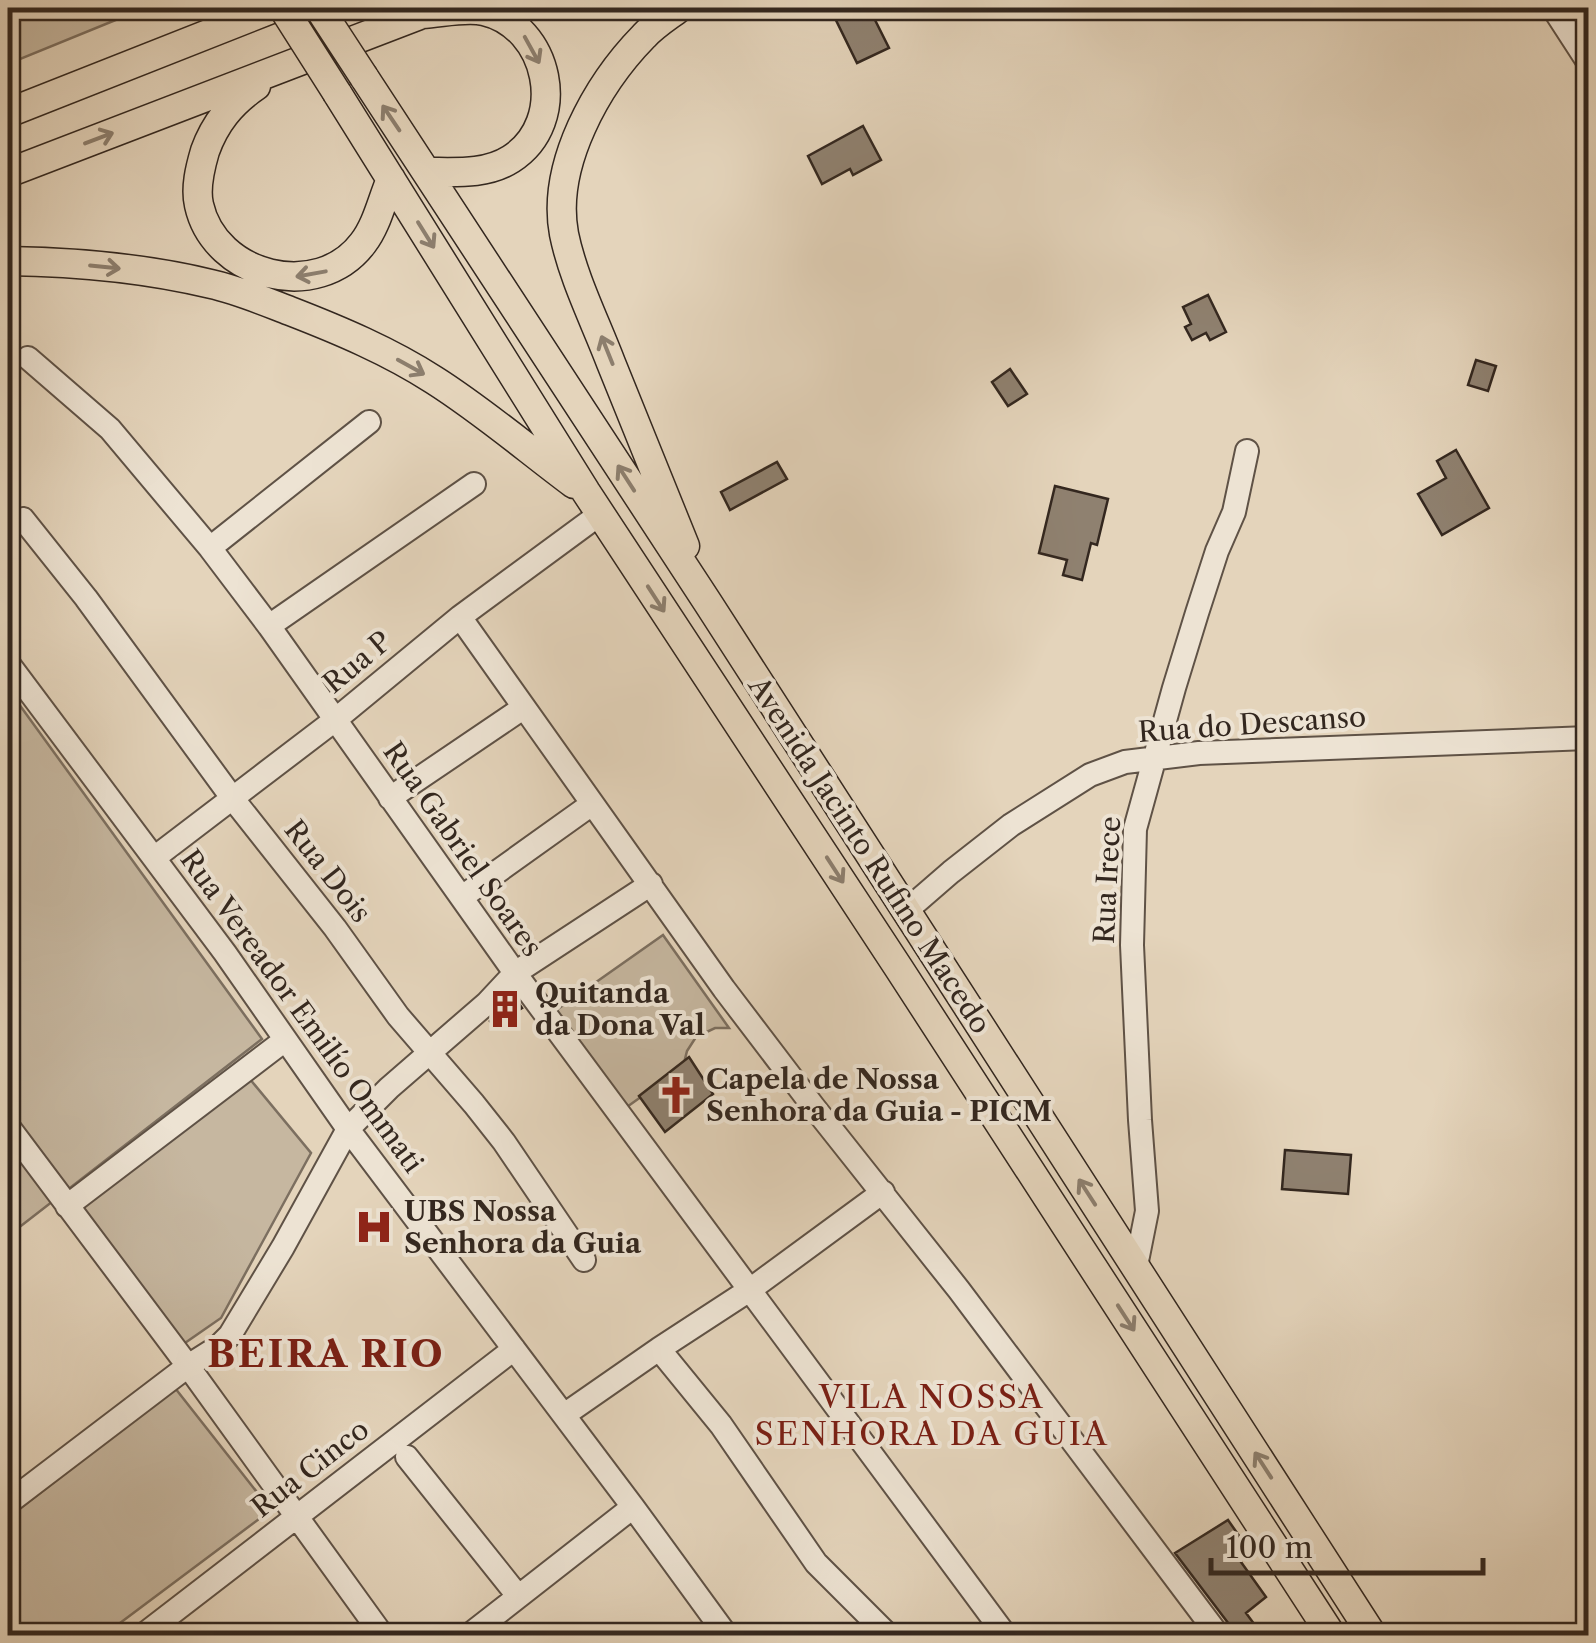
<svg xmlns="http://www.w3.org/2000/svg" width="1596" height="1643" viewBox="0 0 1596 1643" font-family="'Libre Caslon Text',serif">
  <style>
    .green { fill: #c6b7a0; stroke: #7c6f60; stroke-width: 2.5 }
    .building { fill: #8f8170; stroke: #33271f; stroke-width: 2.5 }
    .lines { fill: none; stroke-linecap: round; stroke-linejoin: round }
    .minor-casing { stroke: #5f5246; stroke-width: 26 }
    .major-casing { stroke: #33271f; stroke-width: 31 }
    .minor { stroke: #ede3d3; stroke-width: 22 }
    .major { stroke: #e4d4bb; stroke-width: 28 }
    .major-bridge-casing { stroke: #33271f; stroke-width: 31; stroke-linecap: butt }
    .major-bridge { stroke: #e4d4bb; stroke-width: 28 }
    .oneway { stroke: #8c7e6d }
    .labels { text-anchor: middle; stroke-width: 8; stroke-linejoin: round; paint-order: stroke }
    .street-label { font-size: 28px; fill: #33271f; stroke: #ede3d3 }
    .poi-label { font-size: 28px; font-weight: bold; fill: #33271f; stroke: #ede3d3; text-anchor: start }
    .quarter-label { font-size: 32px; letter-spacing: 2.5px; fill: #7a1f14; stroke: #ede3d3 }
    .district-label { font-size: 38px; font-weight: bold; letter-spacing: 2.5px; fill: #7a1f14; stroke: #ede3d3 }
  </style>
  <rect width="100%" height="100%" fill="#e4d4bb"/>
  <filter id="stains"><feTurbulence type="fractalNoise" baseFrequency=".002" numOctaves="4"/><feColorMatrix values="0 0 0 0 .2 0 0 0 0 .09 0 0 0 0 .02 0 0 0 .5 -.17"/></filter>
  <radialGradient id="worn" r=".72"><stop offset=".6" stop-color="#630" stop-opacity="0"/><stop offset="1" stop-color="#630" stop-opacity=".3"/></radialGradient>
  <!-- green -->
  <path class="green" d="M8,8H145L8,64Z
    M8,689L262,1039L8,1236Z
    M663,935L729,1028H715L696,1037L687,1051L683,1067L624,1109L555,1011Z
    M249,1078L311,1153L221,1318L182,1345L81,1207Z
    M175,1388L271,1510L104,1635L8,1636V1518Z"/>
  <!-- building -->
  <path class="building" d="M830,8H869L889,48L857,63Z
    M863,126L881,160L853,175L850,169L822,184L808,156Z
    M1208,295L1226,332L1210,340L1206,333L1192,340L1185,327L1191,324L1183,307Z
    M1476,360L1496,366L1488,391L1468,385Z
    M1010,369L1027,394L1008,406L992,382Z
    M1456,450L1489,508L1442,535L1418,494L1446,478L1437,461Z
    M777,462L787,479L730,510L721,492Z
    M1055,486L1108,499L1097,545L1091,543L1082,580L1063,575L1067,560L1039,553Z
    M514,996L522,1008L493,1025L490,1021Z
    M689,1057L713,1094L665,1132L639,1096Z
    M1285,1150L1351,1155L1348,1194L1282,1189Z
    M1228,1520L1242,1540L1231,1548L1266,1597L1246,1613L1263,1636H1238L1175,1553Z"/>
  <g class="lines">
    <!-- minor casing -->
    <g class="minor-casing">
      <path id="minor" d="M1553,8L1588,62
        M28,358L110,429L210,548L269,626L515,973L1006,1636
        M23,519L86,598L233,799L335,928L398,1016L474,1104L504,1142L584,1260
        M210,548L369,422
        M460,617L724,989L813,1106L959,1290L1219,1636
        M269,626L474,484
        M8,663L225,953L348,1129L633,1507L727,1636
        M390,798L523,708
        M154,858L335,720L460,617L600,514
        M462,897L592,804
        M906,911L951,872L1011,825L1090,775L1125,762L1199,753L1588,738
        M8,1126L188,1366L383,1636
        M67,1206L285,1040
        M1136,1266L1147,1211L1140,1120L1132,945L1135,829L1174,688L1197,613L1217,551L1234,512L1247,451
        M659,1349L721,1425L816,1563L889,1636
        M564,1415L659,1349L751,1289L883,1192
        M407,1457L518,1596
        M8,1503L188,1366L218,1347L230,1335L283,1247L348,1129L389,1088L487,1003L515,973L651,884
        M142,1636L514,1349
        M468,1636L633,1507"/>
    </g>
    <!-- major casing -->
    <g class="major-casing">
      <path id="major" d="M679,8C667,17 654,25 644,36C597,84 551,165 564,234C573,278 595,321 611,363C636,424 660,485 685,546
        M422,14C442,13 465,7 484,11C549,26 570,121 511,159C486,175 455,172 427,172
        M364,77L708,603L1373,1636
        M256,86C231,103 215,123 205,151C200,168 195,188 199,205C215,277 318,303 363,243C377,225 382,200 391,179
        M337,93L586,492L898,967L1332,1636
        M8,113L274,8
        M8,173L438,8
        M8,261C75,262 145,268 211,284C238,290 264,301 290,311C339,330 389,351 434,380C483,411 527,449 574,484"/>
    </g>
    <!-- minor -->
    <use href="#minor" class="minor"/>
    <!-- major -->
    <use href="#major" class="major"/>
    <!-- major-bridge casing -->
    <g class="major-bridge-casing">
      <path id="major-bridge" d="M283,8L337,93
        M319,8L364,77"/>
    </g>
    <!-- major-bridge -->
    <use href="#major-bridge" class="major-bridge"/>
  </g>
  <!-- one-way arrows -->
  <defs><path id="oneway-shaft" d="M-6 0H5M1.5-3L5.5 0L1.5 3" fill="none" stroke-width="1.6" stroke-linecap="round" stroke-linejoin="round" transform="scale(2.5)"/></defs>
  <g class="oneway">
    <use href="#oneway-shaft" transform="translate(532 50) rotate(61)"/>
    <use href="#oneway-shaft" transform="translate(391 118) rotate(-124)"/>
    <use href="#oneway-shaft" transform="translate(99 138) rotate(-21)"/>
    <use href="#oneway-shaft" transform="translate(426 235) rotate(58)"/>
    <use href="#oneway-shaft" transform="translate(105 267) rotate(6)"/>
    <use href="#oneway-shaft" transform="translate(311 274) rotate(170)"/>
    <use href="#oneway-shaft" transform="translate(607 350) rotate(-112)"/>
    <use href="#oneway-shaft" transform="translate(411 367) rotate(29)"/>
    <use href="#oneway-shaft" transform="translate(626 478) rotate(-123)"/>
    <use href="#oneway-shaft" transform="translate(656 599) rotate(57)"/>
    <use href="#oneway-shaft" transform="translate(835 870) rotate(57)"/>
    <use href="#oneway-shaft" transform="translate(1087 1192) rotate(-123)"/>
    <use href="#oneway-shaft" transform="translate(1126 1318) rotate(57)"/>
    <use href="#oneway-shaft" transform="translate(1263 1465) rotate(-123)"/>
  </g>
  <!-- icons -->
  <defs>
    <g id="building-bare" transform="scale(3)"><path d="M-4-6H4V6H1V3H-1V6H-4ZM-2.5-4.3h1.7v1.8h-1.7ZM.8-4.3h1.7v1.8H.8ZM-2.5-1h1.7V.8h-1.7ZM.8-1h1.7V.8H.8Z" fill="#8f2418" stroke="#ede3d3" stroke-width="2.5" paint-order="stroke"/></g>
    <g id="church-bare" transform="scale(3)"><path d="M-1.2-6h2.4v3.5h3.3v2.4h-3.3V6h-2.4V-.1h-3.3v-2.4h3.3Z" fill="#8f2418" stroke="#ede3d3" stroke-width="2.5" paint-order="stroke"/></g>
    <g id="hospital-bare" transform="scale(3)"><path d="M-5-5h3v3.5h4V-5h3V5h-3V1.5h-4V5h-3Z" fill="#8f2418" stroke="#ede3d3" stroke-width="2.5" paint-order="stroke"/></g>
  </defs>
  <g fill-rule="evenodd">
    <use href="#building-bare" x="505" y="1009"/>
    <use href="#church-bare" x="676" y="1095"/>
    <use href="#hospital-bare" x="374" y="1227"/>
  </g>
  <g class="labels">
    <!-- street labels -->
    <g class="street-label">
      <text transform="translate(357 662) rotate(-40)" y="10">Rua P</text>
      <text transform="translate(1252 724) rotate(-4)" y="10">Rua do Descanso</text>
      <text transform="translate(463 849) rotate(55)" y="10">Rua Gabriel Soares</text>
      <text transform="translate(870 855) rotate(57)" y="10">Avenida Jacinto Rufino Macedo</text>
      <text transform="translate(328 871) rotate(52)" y="10">Rua Dois</text>
      <text transform="translate(1107 880) rotate(-87)" y="10">Rua Irece</text>
      <text transform="translate(302 1011) rotate(54)" y="10">Rua Vereador Emilío Ommati</text>
      <text transform="translate(310 1468) rotate(-38)" y="10">Rua Cinco</text>
    </g>
    <!-- poi labels -->
    <g class="poi-label">
      <text x="535" y="1003">Quitanda<tspan x="535" dy="32">da Dona Val</tspan></text>
      <text x="706" y="1089">Capela de Nossa<tspan x="706" dy="32">Senhora da Guia - PICM</tspan></text>
      <text x="404" y="1221">UBS Nossa<tspan x="404" dy="32">Senhora da Guia</tspan></text>
    </g>
    <!-- quarter labels -->
    <g class="quarter-label">
      <text x="932" y="1408">VILA NOSSA<tspan x="932" dy="37">SENHORA DA GUIA</tspan></text>
    </g>
    <!-- district labels -->
    <g class="district-label">
      <text x="326" y="1367">BEIRA RIO</text>
    </g>
  </g>
  <!-- margin -->
  <rect width="1596" height="1643" fill="none" stroke="#e4d4bb" stroke-width="40"/>
  <rect x="10" y="10" width="1576" height="1623" fill="none" stroke="#33271f" stroke-width="5"/>
  <rect x="20" y="20" width="1556" height="1603" fill="none" stroke="#33271f" stroke-width="2.5"/>
  <!-- scale -->
  <path d="M1211 1558v15h272v-15" fill="none" stroke="#33271f" stroke-width="5"/>
  <text x="1226" y="1558" font-size="30" fill="#33271f" stroke="#ede3d3" stroke-width="8" paint-order="stroke">100 m</text>
  <rect width="100%" height="100%" filter="url(#stains)"/>
  <rect width="100%" height="100%" fill="url(#worn)"/>
</svg>
